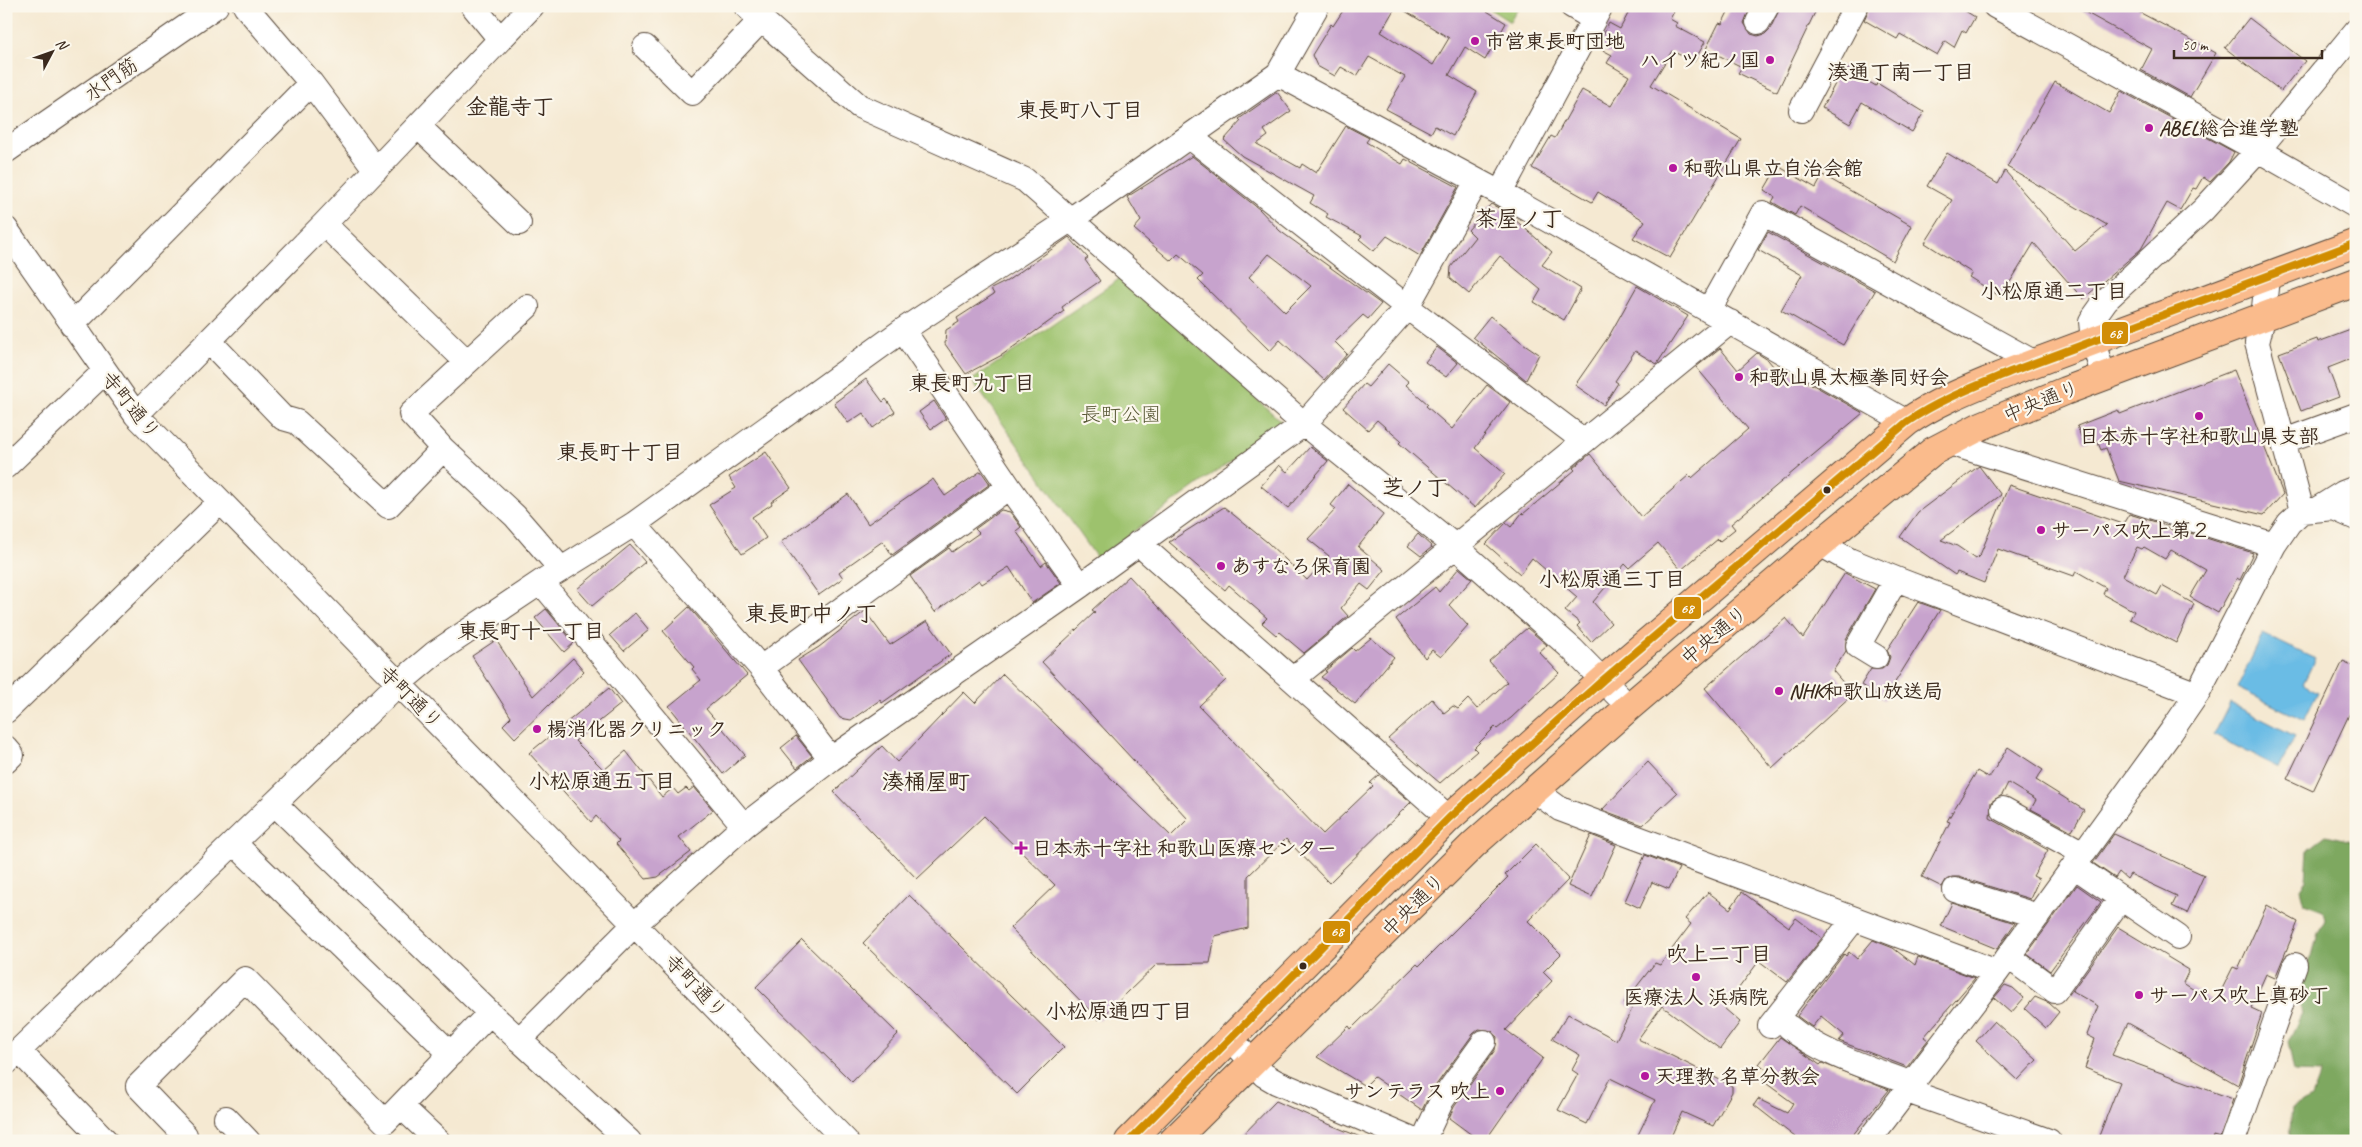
<svg xmlns="http://www.w3.org/2000/svg" width="2362" height="1147" viewBox="0 0 2362 1147" font-family="Caveat,'Klee One',sans-serif">
  <style>
    .green { fill: #9dc26d; stroke: #6c7646 }
    .forest { fill: #7ea860; stroke: #5c693f }
    .water { fill: #6abce5; stroke: #527382 }
    .building { fill: #c7a3cd; fill-rule: evenodd }
    .lines { fill: none; stroke-linecap: round; stroke-linejoin: round }
    .minor-casing { stroke: #574739; stroke-width: 26 }
    .highway-casing { stroke: #574739; stroke-width: 30 }
    .minor { stroke: #fff; stroke-width: 24 }
    .highway { stroke: #fabb8c; stroke-width: 28 }
    .bus-1-casing { stroke: #fbf7ec; stroke-width: 11 }
    .bus-1 { stroke: #d18d06; stroke-width: 8 }
    .poi-dot { fill: #b5179e; stroke: #fbf7ec; stroke-width: 2 }
    .bus-dot { fill: #3b2a1e; stroke: #fbf7ec; stroke-width: 2 }
    .labels { text-anchor: middle; stroke-width: 4.5; stroke-linejoin: round; paint-order: stroke }
    .poi-label { font-size: 20px; font-weight: bold; fill: #3b2a1e; stroke: #fbf7ec; text-anchor: start }
    .street-label { font-size: 20px; fill: #3b2a1e; stroke: #fbf7ec }
    .park-label { font-size: 20px; fill: #585836; stroke: #fbf7ec }
    .neighbourhood-label { font-size: 21px; font-weight: bold; fill: #3b2a1e; stroke: #fbf7ec }
    .quarter-label { font-size: 22px; font-weight: bold; fill: #3b2a1e; stroke: #fbf7ec }
    .line-badge { stroke: #fbf7ec; stroke-width: 2 }
    .badge-label { font-size: 14px; text-anchor: middle; font-weight: bold; fill: #fff }
  </style>
  <rect width="100%" height="100%" fill="#fbf7ec"/>
  <filter id="ink" filterUnits="userSpaceOnUse"><feTurbulence type="fractalNoise" baseFrequency=".02" numOctaves="2"/><feDisplacementMap in="SourceGraphic" scale="10" xChannelSelector="R" yChannelSelector="G"/><feConvolveMatrix kernelMatrix="1 2 1 2 8 2 1 2 1" color-interpolation-filters="sRGB"/></filter>
  <filter id="wash" filterUnits="userSpaceOnUse"><feTurbulence type="fractalNoise" baseFrequency=".0096" numOctaves="4" result="noise"/><feDisplacementMap in="SourceGraphic" scale="20" xChannelSelector="R" yChannelSelector="G"/><feGaussianBlur stdDeviation="1.12" result="paint"/><feColorMatrix in="noise" values="0 0 0 0 0 0 0 0 0 0 0 0 0 0 0 0 0 1.4 0 .05"/><feComposite in="paint" operator="in"/></filter>
  <g filter="url(#wash)">
    <rect width="100%" height="100%" fill="#f5e9d2"/>
    <!-- green -->
    <path class="green" d="M1485,6H1519L1510,22Z
      M1122,277L1283,423L1097,558L972,380Z"/>
    <!-- forest -->
    <path class="forest" d="M2326,835L2356,842V1024C2347,1042 2344,1059 2356,1077V1141H2289L2292,1107L2312,1097L2321,1073L2294,1072L2288,1042L2302,1013L2296,992L2312,956L2318,933L2325,920L2323,911L2304,904L2300,889L2306,880L2308,849Z"/>
    <!-- water -->
    <path class="water" d="M2263,634L2315,659L2303,684L2318,692L2304,720L2237,688Z
      M2230,703L2295,736L2279,768L2214,735Z"/>
    <g id="blocks">
      <!-- building -->
      <path class="building" d="M1346,6H1396L1381,32L1433,65L1449,38L1397,6H1479L1506,23L1485,60L1465,47L1449,75L1477,92L1453,136L1435,126L1431,133L1386,109L1405,77L1369,57L1357,76L1341,67L1335,76L1317,66L1312,55L1331,24L1333,26Z
        M1632,6H1677L1670,19L1677,23L1675,26L1705,42L1694,62L1672,51L1651,85L1741,139L1670,258L1633,238L1645,221L1598,192L1592,202L1532,168L1551,136L1555,138L1582,90L1611,106L1629,76L1607,63L1612,55L1597,47L1609,23L1620,29Z
        M1731,6H1751L1744,23L1751,34L1758,36L1765,34L1770,29L1781,6H1818L1777,92L1738,73L1742,67L1706,49L1719,23L1722,24Z
        M1870,6H1957L1975,17L1966,33L1962,30L1954,47L1945,41L1937,55L1900,34L1897,39L1864,20Z
        M2074,6H2142L2139,12L2216,53L2190,97L2141,70L2152,49Z
        M2249,18L2305,61L2281,91L2225,48Z
        M1840,65L1876,86L1877,83L1924,112L1912,132L1862,102L1850,124L1822,108L1835,84L1831,82Z
        M2055,82L2109,113L2121,91L2234,152L2229,162L2210,182L2203,177L2196,189L2193,188L2180,210L2167,203L2141,249L2083,299L2034,243L2001,297L1969,277L1972,273L1925,243L1952,200L1927,186L1947,153L1998,184L2005,171L2075,251L2107,225L2007,167Z
        M1277,92L1291,111L1264,130L1268,136L1257,144L1300,168L1302,164L1316,173L1346,126L1369,138L1366,142L1402,164L1405,159L1458,187L1420,256L1387,236L1374,251L1359,239L1362,236L1326,217L1328,214L1310,203L1314,196L1242,156L1224,140L1241,121L1239,119Z
        M1192,156L1259,209L1280,231L1381,304L1368,319L1363,315L1335,342L1347,354L1324,380L1280,340L1270,351L1198,280L1203,275L1178,254L1171,261L1134,229L1141,221L1127,197ZM1269,254L1311,286L1285,312L1249,277Z
        M1778,166L1816,188L1823,175L1912,226L1893,261L1800,206L1795,215L1772,202L1775,197L1764,190Z
        M1491,204L1506,212L1552,252L1542,265L1581,289L1564,320L1534,302L1541,290L1500,256L1469,294L1450,278L1451,267L1475,237L1468,230Z
        M1768,232L1875,291L1843,345L1781,310L1802,275L1758,250Z
        M1069,237L1088,258L1085,260L1100,281L1062,307L1064,311L1002,355L966,374L945,344L946,330L959,322L957,318L994,294L991,289L1007,281Z
        M1637,286L1688,316L1657,364L1635,351L1615,381L1618,383L1604,405L1575,385L1609,336Z
        M1490,316L1520,341L1539,354L1526,380L1473,337Z
        M2356,328V357L2328,368L2339,397L2301,411L2279,353L2317,339L2318,342Z
        M1437,347L1458,363L1446,377L1425,362Z
        M1720,348L1738,370L1757,353L1768,360L1785,380L1790,372L1863,413L1731,524L1735,529L1720,541L1718,539L1681,570L1658,543L1629,568L1625,564L1593,602L1611,623L1591,642L1577,626L1580,623L1565,611L1577,597L1532,558L1520,574L1486,544L1506,523L1511,527L1522,513L1523,514L1575,470L1573,468L1590,454L1641,517L1689,475L1692,478L1748,429L1696,367Z
        M1388,364L1409,382L1406,385L1428,404L1426,406L1452,429L1487,385L1510,402L1475,448L1505,474L1475,508L1399,443L1401,441L1377,420L1368,430L1343,408L1364,384L1368,387Z
        M2234,370L2283,494L2264,515L2119,481L2106,448L2101,450L2096,438L2083,442L2077,426L2118,410L2120,414Z
        M866,379L883,402L886,399L895,412L873,428L863,413L848,423L834,403Z
        M934,401L946,419L931,429L919,412Z
        M1310,447L1328,461L1288,508L1261,486L1279,465L1287,472Z
        M766,452L791,488L771,502L772,504L752,517L766,538L742,554L709,505L736,488L729,477Z
        M1979,466L2001,495L1941,540L1957,546L1976,559L1980,555L2009,485L2123,524L2129,514L2159,523L2182,535L2184,531L2253,553L2240,580L2237,578L2218,613L2190,597L2206,570L2171,550L2165,559L2144,547L2142,549L2137,547L2123,576L2157,595L2162,586L2194,604L2176,643L2130,619L2134,611L2103,594L2106,588L2076,571L2074,576L1998,549L1984,583L1957,572L1955,575L1900,537L1918,512Z
        M981,471L990,484L892,555L883,541L839,572L843,578L819,595L781,542L848,494L868,524L933,479L945,496Z
        M1348,484L1384,514L1358,547L1385,570L1369,590L1361,584L1341,608L1348,616L1304,653L1279,632L1276,635L1262,623L1267,618L1229,585L1225,590L1169,542L1224,507L1267,542L1307,580L1329,556L1308,539L1336,509L1331,505Z
        M1001,510L1010,512L1021,527L1016,531L1041,566L1046,562L1061,583L1032,603L1009,567L982,584L979,580L935,612L910,576L949,548L952,552L979,533L975,529Z
        M1418,534L1432,547L1421,556L1408,546Z
        M630,545L645,562L592,606L577,589Z
        M1459,568L1472,579L1449,605L1468,626L1441,657L1432,650L1425,658L1396,619L1435,587L1439,592Z
        M1845,573L1875,589L1846,639V651L1833,671L1853,694L1772,768L1705,688L1786,618L1803,638Z
        M1129,576L1226,680L1199,706L1323,834L1373,786L1370,783L1379,775L1411,802L1329,883L1286,839L1248,876V928L1215,936L1210,963L1157,964L1099,1020L1010,928L1055,885L984,816L917,879L834,792L882,746L897,762L964,692L975,703L1003,674L1171,836L1188,819L1042,662L1095,612L1092,610Z
        M1918,602L1940,610L1884,700L1861,685L1871,669H1882L1887,665L1890,657L1887,650Z
        M689,607L747,675L706,709L745,755L723,774L669,706L701,680L692,669L694,667L663,631Z
        M546,609L574,643L564,652L535,618Z
        M865,611L890,645L927,621L951,654L882,703L880,700L851,720L840,718L798,660L819,647Z
        M635,613L649,630L624,651L610,635Z
        M1527,628L1547,645L1539,652L1559,673L1511,718L1497,729L1495,727L1474,748L1477,751L1440,783L1388,739L1432,699L1444,713L1453,706L1458,709L1468,699L1477,709L1507,682L1489,661Z
        M1371,638L1394,657L1355,704L1321,677L1327,672L1325,671L1352,648L1355,651Z
        M496,640L533,696L573,658L584,671L515,738L503,725L511,717L472,656Z
        M2343,661L2356,667V700L2313,791L2287,779Z
        M609,688L621,704L575,741L604,770L626,751L662,797L673,788L678,794L686,788L689,791L694,787L713,810L679,837L691,852L658,877L646,879L616,844L619,841L596,816L591,822L529,753Z
        M796,736L812,756L797,768L781,748Z
        M2008,747L2043,770L2036,780L2084,810L2072,831L2031,809L2036,800L2008,783L2002,795L1991,802L1990,818L2048,850L2033,876L2039,879L2030,899L1959,877H1952L1946,880L1942,887L1922,877L1950,822L1947,821L1977,771L1989,778Z
        M1648,762L1677,793L1643,825L1602,810Z
        M2114,834L2204,875L2187,913L2172,906L2177,896L2130,874L2127,879L2119,872L2115,878L2093,863Z
        M1591,835L1616,845L1592,897L1568,886Z
        M1536,844L1569,879L1528,921L1561,954L1543,972L1552,981L1506,1030L1543,1058L1485,1141H1480L1449,1118L1454,1107L1495,1050L1497,1037L1492,1031L1479,1029L1473,1034L1431,1092L1422,1110L1374,1077L1365,1086L1317,1057L1349,1026L1351,1029L1417,964L1419,966L1508,877L1505,875Z
        M1645,855L1679,868L1669,889L1652,882L1640,908L1625,901Z
        M2077,885L2101,902L2050,971L2027,954Z
        M1708,892L1730,909L1742,892L1789,927L1796,918L1822,938L1787,982L1759,961L1724,1008L1740,1022L1720,1049L1662,1006L1638,1039L1732,1086V1092L1713,1126L1682,1112L1669,1141H1635L1655,1100L1610,1078L1587,1124L1558,1110L1578,1074L1572,1070L1580,1055L1552,1039L1568,1014L1616,1040L1632,1009L1624,1003L1655,963L1660,965L1691,924L1685,919Z
        M909,895L1064,1047L1017,1094L863,943Z
        M1952,903L2015,923L1997,949L1941,926Z
        M2267,905L2298,922L2275,978L2266,974L2251,1008L2262,1013L2238,1085L2128,1023L2112,1055L2233,1099L2220,1138L2213,1136L2212,1141H2097L2120,1082L2085,1068L2095,1039L2087,1035L2098,1006L2072,991L2118,927L2189,970L2183,983L2215,1003L2233,967L2238,969Z
        M802,940L898,1034L852,1082L756,987Z
        M1873,940L1893,948L1915,965L1918,957L1975,978L1924,1037L1928,1040L1907,1067L1839,1041L1844,1035L1821,1016L1812,1027L1797,1016L1844,954L1846,956L1849,952L1857,959Z
        M2005,985L2013,988L2024,998L2011,1013L1994,998Z
        M2035,997L2049,1003L2059,1012L2046,1028L2025,1009Z
        M1994,1021L2037,1060L2018,1080L1976,1041Z
        M1780,1037L1820,1065L1822,1063L1889,1090L1848,1141H1800L1754,1105L1758,1099L1787,1113L1793,1103L1763,1081L1770,1072L1759,1064Z
        M1276,1101L1321,1121L1370,1141H1237Z"/>
    </g>
  </g>
  <g filter="url(#ink)">
    <use href="#blocks" fill-opacity="0" stroke="#574739" stroke-width="1"/>
    <g class="lines">
      <!-- minor casing -->
      <g class="minor-casing">
        <path id="minor" d="M245,6L311,83L376,170
          M473,6L500,39
          M746,6L859,106L1025,180L1304,424L1456,547L1572,649L1629,707
          M1572,6L1594,19
          M1995,6L2258,150L2356,206
          M1758,22L1767,6
          M645,47L692,93L761,20
          M1278,74L1500,193L1907,422
          M1801,110L1856,6
          M418,126L519,223
          M1190,137L1407,307L1584,441
          M6,151L216,6
          M1500,193L1601,6
          M324,224L466,361
          M6,229L136,415L846,1141
          M1709,310L1763,213L2035,363
          M72,325L311,83
          M903,330L1009,487L1080,586
          M209,341L283,418L297,422L388,506L443,449L411,414L527,307
          M2104,377L2093,342L2091,321L2106,300L2203,210L2258,150L2356,31
          M136,415L324,224L532,6
          M2284,441L2356,415
          M1947,442L2274,545
          M443,449L515,516L561,569
          M6,466L104,372
          M2319,508L2343,493L2356,488
          M2302,511L2334,508L2356,518
          M634,524L761,668L831,759
          M1138,543L1449,818
          M1820,544L1849,560L1896,579L2197,694
          M541,582L744,826
          M1876,657L1858,646L1896,579
          M761,668L1009,487
          M1293,679L1730,322
          M6,711L219,503
          M6,748L12,755L6,761
          M1534,790L1560,809L1997,972
          M275,804L490,1013L629,1141
          M2003,809L2083,853
          M234,843L451,1054
          M2074,866L2178,937
          M1955,890L2038,916
          M2009,957L2055,991L2121,898
          M1770,1026L1854,919
          M1789,1027C1821,1054 1873,1069 1912,1084
          M1231,1039L1264,1075L1276,1082L1415,1141
          M519,1040L635,924L744,826L831,759L1080,586L1304,424L1407,307L1477,181
          M19,1051L106,1141
          M6,1063L398,684L435,653L541,582L634,524L903,330L1070,220L1278,74L1317,6
          M1907,1091L2049,1141
          M401,1106L438,1141
          M226,1118L248,1141
          M185,1135L138,1086L245,979L385,1122L490,1013
          M1423,1141L1442,1100L1484,1042
          M1868,1141L1997,972L2171,732L2197,694L2274,545L2289,523L2302,511L2257,343L2263,318L2267,278
          M2233,1141L2295,965"/>
      </g>
      <!-- highway casing -->
      <g class="highway-casing">
        <path id="highway" d="M1129,1141L1449,818L1603,680L1907,422C1939,400 1974,387 2010,372L2356,243
          M1173,1141L1474,844L1629,707L1820,544L1933,451L1981,426L2065,391L2356,282"/>
      </g>
      <!-- minor -->
      <use href="#minor" class="minor"/>
      <!-- highway -->
      <use href="#highway" class="highway"/>
      <!-- bus-1 casing -->
      <g class="bus-1-casing">
        <path id="bus-1" d="M1129,1141L1449,818L1603,680L1907,422C1939,400 1974,387 2010,372L2356,243"/>
      </g>
      <!-- bus-1 -->
      <use href="#bus-1" class="bus-1"/>
    </g>
  </g>
  <!-- markers -->
  <g class="poi-dot">
    <circle cx="1475" cy="41" r="5"/>
    <circle cx="1770" cy="60" r="5"/>
    <circle cx="2149" cy="128" r="5"/>
    <circle cx="1673" cy="168" r="5"/>
    <circle cx="1739" cy="377" r="5"/>
    <circle cx="2199" cy="416" r="5"/>
    <circle cx="2041" cy="530" r="5"/>
    <circle cx="1221" cy="566" r="5"/>
    <circle cx="1779" cy="691" r="5"/>
    <circle cx="537" cy="729" r="5"/>
    <path d="M1018.5 840.5h5v5h5v5h-5v5h-5v-5h-5v-5h5z"/>
    <circle cx="1696" cy="977" r="5"/>
    <circle cx="2139" cy="995" r="5"/>
    <circle cx="1645" cy="1076" r="5"/>
    <circle cx="1500" cy="1091" r="5"/>
  </g>
  <g class="bus-dot">
    <circle cx="1827" cy="490" r="4.5"/>
    <circle cx="1303" cy="966" r="4.5"/>
  </g>
  <g class="labels">
    <!-- poi labels -->
    <g class="poi-label">
      <text x="1485" y="48">市営東長町団地</text>
      <text x="1760" y="67" text-anchor="end">ハイツ紀ノ国</text>
      <text x="2159" y="135">ABEL総合進学塾</text>
      <text x="1683" y="175">和歌山県立自治会館</text>
      <text x="1749" y="384">和歌山県太極拳同好会</text>
      <text x="2199" y="443" text-anchor="middle">日本赤十字社和歌山県支部</text>
      <text x="2051" y="537">サーパス吹上第２</text>
      <text x="1231" y="573">あすなろ保育園</text>
      <text x="1789" y="698">NHK和歌山放送局</text>
      <text x="547" y="736">楊消化器クリニック</text>
      <text x="1032" y="855">日本赤十字社 和歌山医療センター</text>
      <text x="2149" y="1002">サーパス吹上真砂丁</text>
      <text x="1696" y="1004" text-anchor="middle">医療法人 浜病院</text>
      <text x="1655" y="1083">天理教 名草分教会</text>
      <text x="1490" y="1098" text-anchor="end">サンテラス 吹上</text>
    </g>
    <!-- street labels -->
    <g class="street-label">
      <text transform="translate(111 79) rotate(-35)" y="7">水門筋</text>
      <text transform="translate(2041 401) rotate(-22)" y="7">中央通り</text>
      <text transform="translate(131 405) rotate(51)" y="7">寺町通り</text>
      <text transform="translate(1714 635) rotate(-40)" y="7">中央通り</text>
      <text transform="translate(411 697) rotate(45)" y="7">寺町通り</text>
      <text transform="translate(1413 905) rotate(-45)" y="7">中央通り</text>
      <text transform="translate(696 986) rotate(46)" y="7">寺町通り</text>
    </g>
    <!-- park labels -->
    <g class="park-label">
      <text x="1121" y="421">長町公園</text>
    </g>
    <!-- neighbourhood labels -->
    <g class="neighbourhood-label">
      <text x="1901" y="79">湊通丁南一丁目</text>
      <text x="1080" y="117">東長町八丁目</text>
      <text x="2054" y="298">小松原通二丁目</text>
      <text x="972" y="390">東長町九丁目</text>
      <text x="620" y="459">東長町十丁目</text>
      <text x="1612" y="586">小松原通三丁目</text>
      <text x="531" y="638">東長町十一丁目</text>
      <text x="602" y="788">小松原通五丁目</text>
      <text x="1719" y="961">吹上二丁目</text>
      <text x="1119" y="1018">小松原通四丁目</text>
    </g>
    <!-- quarter labels -->
    <g class="quarter-label">
      <text x="510" y="114">金龍寺丁</text>
      <text x="1519" y="226">茶屋ノ丁</text>
      <text x="1415" y="495">芝ノ丁</text>
      <text x="811" y="621">東長町中ノ丁</text>
      <text x="926" y="789">湊桶屋町</text>
    </g>
  </g>
  <g class="line-badge">
    <rect x="2101" y="321" width="28" height="24" rx="5" fill="#d18d06"/>
    <rect x="1673" y="596" width="29" height="24" rx="5" fill="#d18d06"/>
    <rect x="1322" y="920" width="29" height="24" rx="5" fill="#d18d06"/>
  </g>
  <g class="badge-label">
    <text x="2115" y="338">68</text>
    <text x="1687" y="613">68</text>
    <text x="1337" y="936">68</text>
  </g>
  <!-- margin -->
  <rect width="2362" height="1147" fill="none" stroke="#fbf7ec" stroke-width="25"/>
  <!-- north arrow -->
  <g transform="translate(52 52) rotate(49)" stroke="#fbf7ec" stroke-width="4" paint-order="stroke">
  <path d="M0-4L9 19L0 12L-9 19Z" fill="#3b2a1e"/>
  <text y="-8" font-size="14" font-weight="bold" text-anchor="middle" fill="#3b2a1e">N</text>
  </g>
  <!-- scale -->
  <path d="M2174 50v8h148v-8" fill="none" stroke="#3b2a1e" stroke-width="2.5"/>
  <text x="2182" y="50" font-size="15" fill="#3b2a1e" stroke="#fbf7ec" stroke-width="4" paint-order="stroke">50 m</text>
</svg>
